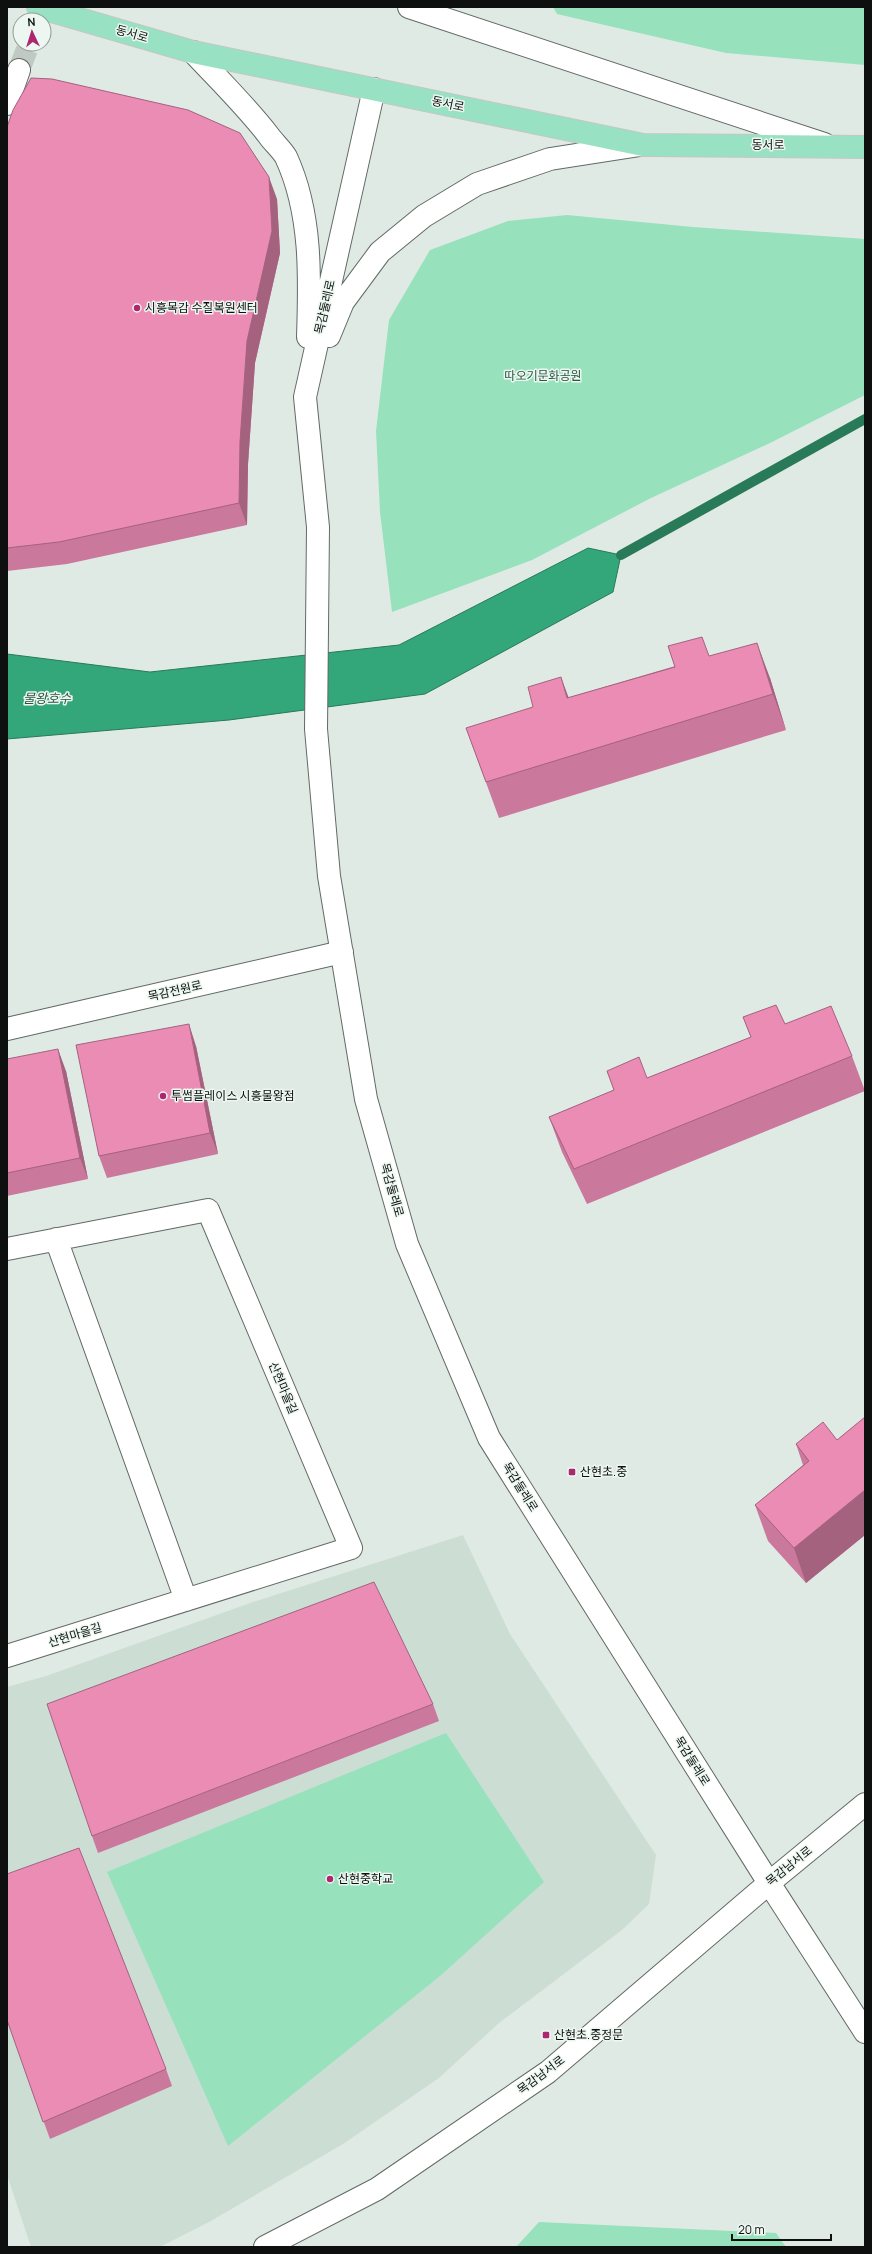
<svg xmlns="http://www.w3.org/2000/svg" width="872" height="2254" viewBox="0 0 872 2254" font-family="Manrope,'Noto Sans KR',sans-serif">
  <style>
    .built { fill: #ccddd4 }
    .green { fill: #97e1bd }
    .water { fill: #33a779; stroke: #287a59 }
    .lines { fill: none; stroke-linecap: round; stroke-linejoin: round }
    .stream { stroke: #287a59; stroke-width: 10 }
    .minor-tunnel { stroke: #c0c9c4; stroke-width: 22; stroke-dasharray: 22 11; stroke-linecap: butt }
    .minor-casing { stroke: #626a65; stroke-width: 24 }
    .major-casing { stroke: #c5c6c5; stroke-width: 24 }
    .minor { stroke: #fff; stroke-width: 22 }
    .major { stroke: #98e2c3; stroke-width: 22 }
    .wall { fill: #ca789c }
    .shaded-wall { fill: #a4627f }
    .building { fill: #eb8cb5; stroke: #a4627f }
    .poi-dot { fill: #ad276e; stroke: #edf7f1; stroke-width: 1.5 }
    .labels { text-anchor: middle; stroke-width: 3; stroke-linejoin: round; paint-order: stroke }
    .street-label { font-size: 12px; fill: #0d100e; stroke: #edf7f1 }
    .poi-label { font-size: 12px; fill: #0d100e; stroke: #edf7f1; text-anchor: start }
    .park-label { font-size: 12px; fill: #285641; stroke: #edf7f1 }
    .water-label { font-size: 13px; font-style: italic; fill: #285641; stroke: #edf7f1 }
  </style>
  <rect width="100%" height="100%" fill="#e0eae4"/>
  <!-- built -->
  <path class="built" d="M463,1535L510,1634L656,1855L649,1904L622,1930L499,2023L439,2078L343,2144L209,2222L160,2247H31L7,2175V1687L46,1676L253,1602Z"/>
  <!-- green -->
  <path class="green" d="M553,7H865V65L726,53L557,14Z
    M567,215L693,227L865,239V395L768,444L651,498L532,560L392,612L380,512L376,431L389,320L430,250L508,221Z
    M446,1733L544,1882L440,1976L228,2146L107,1872Z
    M539,2222L776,2233L786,2247H516Z"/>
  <!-- water -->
  <path class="water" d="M588,548L621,555L613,592L425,694L229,720L7,739V654L150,672L399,645Z"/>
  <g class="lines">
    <!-- stream -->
    <path class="stream" d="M621,555L865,419"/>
    <!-- minor-tunnel -->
    <path class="minor-tunnel" d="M19,70L29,44"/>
    <!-- minor casing -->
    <g class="minor-casing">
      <path id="minor" d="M409,7L824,144
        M193,52C219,80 246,106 269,136C274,143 282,150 286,157C312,213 310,278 308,337
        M374,89L305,397L318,527L316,729L329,876L366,1099L407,1244L489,1438L769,1883L865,2032
        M7,104L19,70
        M329,336L343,302L380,252L424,216L477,184L550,159L640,145
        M7,1029L342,952
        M56,1239L186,1600
        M7,1249L208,1210L351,1548L7,1656
        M265,2247L377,2189L548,2072L769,1883L865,1804"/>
    </g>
    <!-- major casing -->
    <g class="major-casing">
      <path id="major" d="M38,7L193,52L643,145L865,147"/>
    </g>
    <!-- minor -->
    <use href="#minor" class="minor"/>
    <!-- major -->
    <use href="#major" class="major"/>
  </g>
  <!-- wall -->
  <path class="wall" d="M7,127L277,199L280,253L255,363L248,464L247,525L67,564L7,571Z
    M709,656L770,678L786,730L499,818L466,728Z
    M743,1017L785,1024L852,1056L865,1091L587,1204L562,1152L549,1117L614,1090L607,1071L647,1078L751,1037Z
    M196,1046L218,1154L107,1178L99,1156Z
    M7,1059L66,1071L88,1179L7,1196Z
    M865,1417V1535L806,1583L768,1541L755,1505L803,1465L796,1444L837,1440Z
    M433,1704L439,1721L98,1853L92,1836Z
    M7,2020L166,2069L172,2086L50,2139Z"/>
  <!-- shaded-wall -->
  <path class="shaded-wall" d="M269,177L277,199L280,253L255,363L248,464L247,525L239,503L240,442L247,341Z
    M757,643L770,678L786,730L773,694Z
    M561,677L574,712L567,698Z
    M189,1024L196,1046L218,1154L210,1133Z
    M58,1049L66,1071L88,1179L80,1158Z
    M865,1490V1535L806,1583L794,1548Z"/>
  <!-- building -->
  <path class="building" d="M31,78L52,79L188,110L240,133L269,177L272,231L247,341L240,442L239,503L59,542L7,548V127L13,110Z
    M702,637L709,656L757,643L773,694L486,782L466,728L533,707L528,687L561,677L567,698L675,667L668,646Z
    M776,1005L785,1024L831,1006L852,1056L574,1169L549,1117L614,1090L607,1071L639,1057L647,1078L751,1037L743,1017Z
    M189,1024L210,1133L99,1156L76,1045Z
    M58,1049L80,1158L7,1173V1059Z
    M865,1417V1490L794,1548L755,1505L809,1461L796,1444L823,1422L837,1440Z
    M374,1582L433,1704L92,1836L47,1704Z
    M79,1848L166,2069L43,2122L7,2020V1874Z"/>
  <!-- markers -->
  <g class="poi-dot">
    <circle cx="137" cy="308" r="4"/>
    <circle cx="163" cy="1096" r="4"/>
    <rect x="568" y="1468" width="8" height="8" rx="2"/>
    <circle cx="330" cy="1879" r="4"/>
    <rect x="542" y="2031" width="8" height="8" rx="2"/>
  </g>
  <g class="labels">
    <!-- street labels -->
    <g class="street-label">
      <text transform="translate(132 34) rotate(16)" y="4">동서로</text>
      <text transform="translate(448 104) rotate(12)" y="4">동서로</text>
      <text x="768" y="149">동서로</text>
      <text transform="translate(325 307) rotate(-77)" y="4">목감둘레로</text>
      <text transform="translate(175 991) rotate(-13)" y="4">목감전원로</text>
      <text transform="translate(392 1190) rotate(74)" y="4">목감둘레로</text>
      <text transform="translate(283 1388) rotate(67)" y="4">산현마을길</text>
      <text transform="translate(520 1487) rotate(58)" y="4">목감둘레로</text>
      <text transform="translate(75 1635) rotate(-17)" y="4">산현마을길</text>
      <text transform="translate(692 1761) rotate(58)" y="4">목감둘레로</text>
      <text transform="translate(789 1866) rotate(-39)" y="4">목감남서로</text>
      <text transform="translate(541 2075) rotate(-37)" y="4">목감남서로</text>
    </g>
    <!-- poi labels -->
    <g class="poi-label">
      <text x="145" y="312">시흥목감 수질복원센터</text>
      <text x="171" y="1100">투썸플레이스 시흥물왕점</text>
      <text x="580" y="1476">산현초.중</text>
      <text x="338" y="1883">산현중학교</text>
      <text x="554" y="2039">산현초.중정문</text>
    </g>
    <!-- park labels -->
    <g class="park-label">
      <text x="543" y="380">따오기문화공원</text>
    </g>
    <!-- water labels -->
    <g class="water-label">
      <text x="47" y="703">물왕호수</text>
    </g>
  </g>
  <!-- border -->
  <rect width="872" height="2254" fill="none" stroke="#0d100e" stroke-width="16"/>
  <!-- north arrow -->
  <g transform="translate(32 32) rotate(356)"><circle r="19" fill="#edf7f1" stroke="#939b96"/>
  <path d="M0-3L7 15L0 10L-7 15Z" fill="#ad276e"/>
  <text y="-6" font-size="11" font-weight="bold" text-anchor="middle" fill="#0d100e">N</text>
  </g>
  <!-- scale -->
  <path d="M732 2234v6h99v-6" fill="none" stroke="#0d100e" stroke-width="2"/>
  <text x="738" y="2234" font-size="12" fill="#0d100e" stroke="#edf7f1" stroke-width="3" paint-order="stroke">20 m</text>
</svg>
